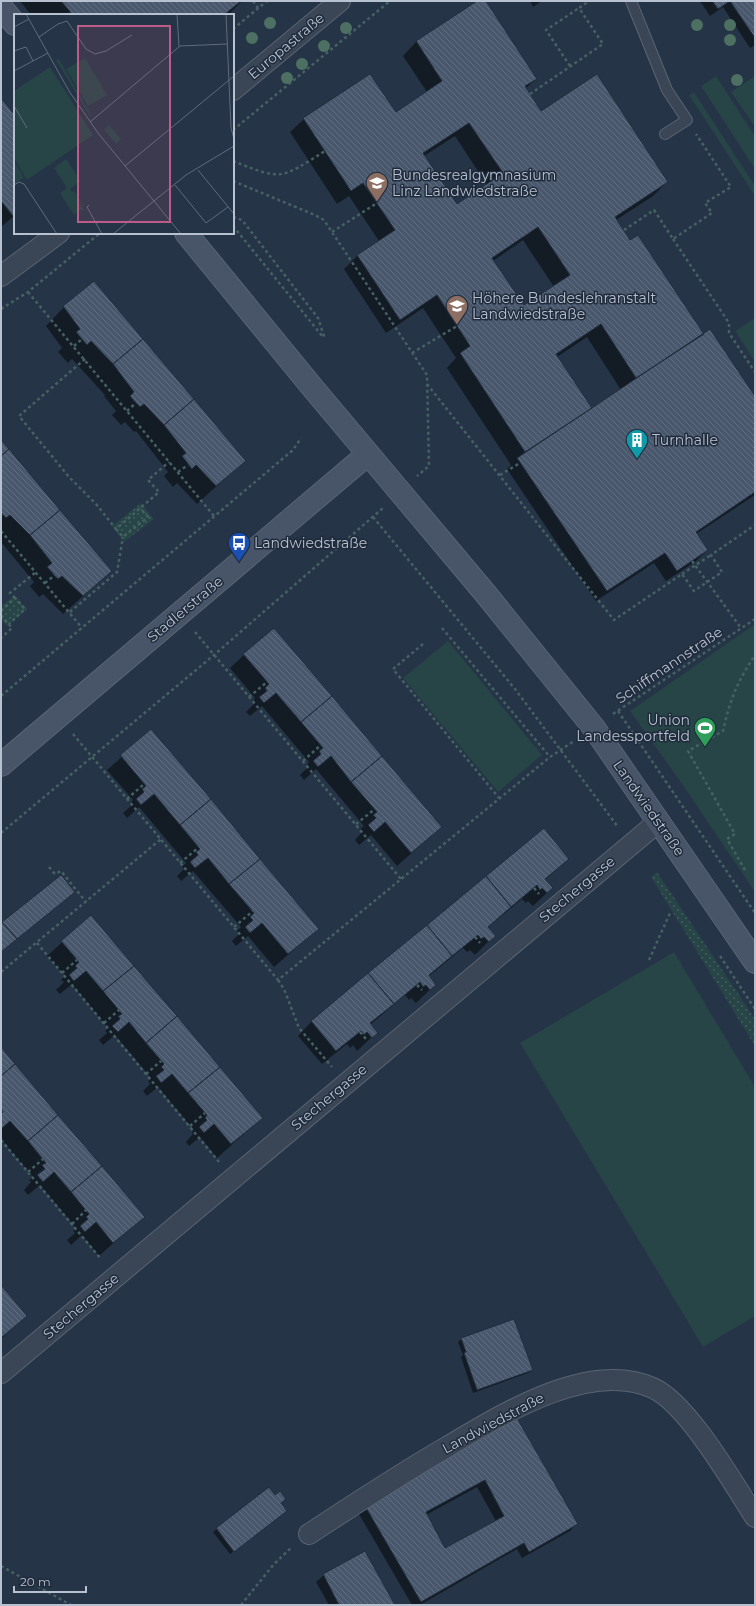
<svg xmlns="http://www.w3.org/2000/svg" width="756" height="1606" viewBox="0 0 756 1606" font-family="Montserrat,sans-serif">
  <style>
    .green { fill: url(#green-dots) }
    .pitch { fill: #274447 }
    .shadow { fill: #0007; fill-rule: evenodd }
    .building { fill: url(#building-back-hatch); stroke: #212d3d; fill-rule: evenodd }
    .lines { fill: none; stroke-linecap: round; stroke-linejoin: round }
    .lane-casing { stroke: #596473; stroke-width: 12 }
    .street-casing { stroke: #596473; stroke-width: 22 }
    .secondary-casing { stroke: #596473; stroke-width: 24 }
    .path { stroke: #466163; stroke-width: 2.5; stroke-dasharray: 3 3; stroke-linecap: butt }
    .lane { stroke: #3a4656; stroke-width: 10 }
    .street { stroke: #3a4656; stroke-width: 20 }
    .secondary { stroke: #485569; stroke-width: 22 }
    .tree { fill: #4d7062 }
    .labels { text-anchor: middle; stroke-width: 3; stroke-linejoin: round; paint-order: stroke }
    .street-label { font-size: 14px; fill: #b8c1cf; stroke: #1f2b3b }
    .poi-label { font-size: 14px; fill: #b8c1cf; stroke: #1f2b3b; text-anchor: start }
    .inset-road { fill: none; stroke: #606c7d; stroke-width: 1 }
    .view { fill: #be5c89; fill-opacity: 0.15; stroke: #be5c89; stroke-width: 2 }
    .inset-edge { fill: none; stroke: #b8c1cf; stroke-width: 2 }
  </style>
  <defs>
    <pattern id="green-dots" width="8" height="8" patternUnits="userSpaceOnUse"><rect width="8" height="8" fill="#274447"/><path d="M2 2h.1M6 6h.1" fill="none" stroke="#445d60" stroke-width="1.8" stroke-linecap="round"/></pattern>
    <pattern id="building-back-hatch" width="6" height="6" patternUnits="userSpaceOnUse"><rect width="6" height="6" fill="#49586d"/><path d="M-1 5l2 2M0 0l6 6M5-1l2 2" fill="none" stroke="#616e81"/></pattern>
  </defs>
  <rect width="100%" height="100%" fill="#253446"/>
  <!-- green -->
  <path class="green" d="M141,503L154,519L124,542L112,526Z
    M15,595L27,609L7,626L1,620V606Z
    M657,872L755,1019V1046L651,877Z"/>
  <!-- pitch -->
  <path class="pitch" d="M716,76L755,136V169L701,86Z
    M755,76V127L731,92Z
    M694,92L755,186V196L689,95Z
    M755,318V362L735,331Z
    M755,624V892L682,784L630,711Z
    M448,641L542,755L498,792L403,678Z
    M674,952L755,1087V1316L703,1347L520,1043Z"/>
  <!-- shadow -->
  <path class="shadow" d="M20,1H242L228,15H31Z
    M479,1H485L536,79L525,89L541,112L667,182L653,196L616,220L630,242L755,398V495L696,534L707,550L696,561L666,581L654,563L596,601L507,469L511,465L447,368L456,358L423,308L386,333L344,269L358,255L379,241L349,196L337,204L290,132L304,119L395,113L427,92L403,56L416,42ZM455,136L487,185L456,205L424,156ZM523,240L554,287L524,307L493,261ZM587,337L621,390L591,410L557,357Z
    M530,1H542L533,7Z
    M700,1H755V45L750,48L723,7L710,16Z
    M1,99L15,116V215L1,227Z
    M64,307L245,460L197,504L177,483L173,487L164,476L168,472L136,431L134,432L125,422L121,425L112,415L116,411L104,396L105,395L72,359L68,363L58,352L62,348L46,326Z
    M1,441L111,571L63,614L43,594L39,597L30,586L34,582L1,542Z
    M244,655L441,827L397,866L371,835L359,845L355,840L362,832L360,829L364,826L316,769L304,780L300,775L307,768L306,766L309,762L262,706L250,716L246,712L254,704L252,702L255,698L230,668Z
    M151,731L318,929L274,967L248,936L236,946L232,941L239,934L237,931L241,927L193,871L181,881L177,876L184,869L182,867L186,863L139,807L127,818L123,813L131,806L129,804L133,800L107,770Z
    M543,830L568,859L545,880L552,888L533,906L528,901L526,903L522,899L487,928L494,936L475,955L470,950L467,952L463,948L428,977L435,985L416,1003L411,998L409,1000L405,995L370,1025L376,1033L357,1051L353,1045L350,1048L347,1044L322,1064L298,1036L311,1022Z
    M91,916L262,1118L217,1158L200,1137L189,1146L186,1142L193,1134L192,1132L194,1130L158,1087L147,1096L143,1091L150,1084L148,1081L151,1078L115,1035L103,1045L99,1040L107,1033L105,1031L108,1028L72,984L60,994L56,990L64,982L61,980L65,976L47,956Z
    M1,1049L143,1217L99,1256L82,1235L71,1245L67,1240L75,1233L73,1231L76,1228L40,1185L28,1195L24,1190L31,1182L29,1180L33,1177L1,1139Z
    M1,1286L26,1316L1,1339Z
    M462,1339L532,1370L528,1373L473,1393L461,1357L463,1355L458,1342Z
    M517,1420L577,1523L570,1531L522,1558L517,1549L420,1605H412L359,1514L366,1507ZM477,1487L496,1521L445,1549L426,1515Z
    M268,1488L280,1503L283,1514L230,1554L213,1532Z
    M755,1490V1498L752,1493Z
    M324,1575L393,1605H329L316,1582Z"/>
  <!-- building -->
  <path class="building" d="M61,1H241L224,15H73Z
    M477,1H486L537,79L525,86L541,111L597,74L668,182L615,217L630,240L638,235L704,334L636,378L601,324L556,354L592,408L525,452L460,353L470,346L437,295L400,320L357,255L395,230L363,183L351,191L303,118L370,74L396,112L442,81L416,41ZM469,123L503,173L457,204L423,153ZM538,227L570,275L524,305L492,258Z
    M712,1H730L718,9Z
    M730,1H755V38Z
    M1,98L15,115V214L13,216L1,201Z
    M94,281L143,339L113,364L91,341L87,345L76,332L80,329L63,306Z
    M710,329L755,396V492L696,532L708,550L677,571L665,553L607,591L517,458Z
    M143,339L194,399L164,425L144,404L140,407L136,403L130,396L134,392L113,364Z
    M194,399L246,461L216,486L196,465L192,469L182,456L186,453L164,425Z
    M1,440L9,449L1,456Z
    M9,449L60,510L30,535L10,515L6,518L1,512V456Z
    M60,510L112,571L83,596L62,576L58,579L47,567L52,563L30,535Z
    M274,628L332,696L301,722L276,693L264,703L259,697L267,691L265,688L269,684L243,654Z
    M332,696L382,756L351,782L331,756L318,767L313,761L321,754L319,751L323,748L301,722Z
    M151,729L211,799L180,825L154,794L141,805L136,799L144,792L142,789L146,786L120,755Z
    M382,756L442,827L411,853L385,822L374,832L368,825L376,818L373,815L377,812L351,782Z
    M211,799L260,859L229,884L208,858L195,868L190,862L198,855L196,852L200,849L180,825Z
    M544,828L569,859L545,879L553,888L547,893L542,888L540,890L537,885L511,907L486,876Z
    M260,859L319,929L288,954L262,923L250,933L245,927L253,920L250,917L254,913L229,884Z
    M61,875L75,892L17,939L2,922Z
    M486,876L511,907L488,927L496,936L489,942L484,937L481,939L478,935L452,956L427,925Z
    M91,915L134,966L103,991L86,971L74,981L69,975L77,968L75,966L79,962L61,941Z
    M2,922L17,939L1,952V923Z
    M427,925L452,956L429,975L436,985L430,990L426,985L423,987L420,982L394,1004L368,973Z
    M134,966L177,1016L146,1043L129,1022L118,1032L112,1026L120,1019L118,1016L122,1014L103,991Z
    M368,973L394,1004L370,1023L378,1033L372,1038L367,1032L364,1035L361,1031L336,1051L311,1021Z
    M177,1016L220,1067L188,1093L172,1074L161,1083L156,1076L164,1070L161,1067L164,1064L146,1043Z
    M1,1047L15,1064L1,1076Z
    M15,1064L58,1115L28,1141L10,1121L1,1129V1114L3,1112L1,1109V1076Z
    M220,1067L263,1118L231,1144L214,1124L204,1133L199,1127L207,1120L205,1118L207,1115L188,1093Z
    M58,1115L102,1166L71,1192L54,1172L43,1182L37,1175L45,1169L42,1165L46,1163L28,1141Z
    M102,1166L145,1217L113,1243L96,1222L85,1232L80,1226L88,1219L86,1217L89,1214L71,1192Z
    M1,1285L27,1316L1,1338Z
    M514,1319L533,1370L477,1390L464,1353L466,1352L461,1338Z
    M517,1418L578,1524L529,1552L524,1543L421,1602L365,1506ZM485,1480L504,1516L445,1548L426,1512Z
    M269,1487L275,1495L280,1491L286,1499L281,1503L287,1511L234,1552L216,1528Z
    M365,1551L395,1605H339L323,1574Z"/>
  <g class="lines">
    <!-- lane casing -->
    <g class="lane-casing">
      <path id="lane" d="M631,1L667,90L687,120L665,134"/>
    </g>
    <!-- street casing -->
    <g class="street-casing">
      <path id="street" d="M233,90L340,1
        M1,276L59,233
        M1,1373L658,822
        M309,1534C355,1504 400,1474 447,1447C501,1415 589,1359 653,1388C688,1404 733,1483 755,1517"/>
    </g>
    <!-- secondary casing -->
    <g class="secondary-casing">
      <path id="secondary" d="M1,7L15,24
        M186,233L312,387L485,593L594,728L755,962
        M1,765L368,454"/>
    </g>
    <!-- path -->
    <path class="path" d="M253,1L258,8
      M69,15L71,13
      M233,29L267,1
      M570,66L546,30L579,8
      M530,94L603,44L579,8L589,1
      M233,130L390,1
      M233,161C283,181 280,179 325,151
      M233,181L315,215L324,220L427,375L429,466L417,476
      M233,217L242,220L318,318L325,339
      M233,226L323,337
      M624,230L654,210L673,239L712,213L705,203L731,187L696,134
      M332,232L377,203
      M673,239L729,323V333L755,372
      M28,292L214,516
      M1,309L28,292L100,233
      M74,346L82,339
      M412,353L457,326
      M85,359L19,416L69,477L96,504L116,529L159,492L148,480L169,462
      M427,384L614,620L682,574L694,591L722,572L711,555L755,525
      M127,411L136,403
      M178,472L188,465
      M500,475L520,463
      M1,515L2,514
      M373,517L515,689L618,827
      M116,529L123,537L148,517L140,508
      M1,531L82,628
      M692,561L741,628
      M682,574L711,555
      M45,583L55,575
      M15,598L10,593L36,572
      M1,611L15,598L25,609L9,624
      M70,612L117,572L123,537
      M1,615L12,628L1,638
      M442,628L550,757
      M195,632L401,879
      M423,644L393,669L499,798
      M1,696L293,450L301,438
      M249,697L267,682
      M618,711L755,913
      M613,714L755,619
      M73,734L278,980L550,757L574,741
      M303,761L321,745
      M127,799L144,784
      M356,824L375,809
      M1,833L214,655L383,508
      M180,863L198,848
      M49,867L55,874L61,871L86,902
      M745,870L727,839L735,834L688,751L723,731C730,700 737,682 755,655
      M534,888L539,894
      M234,927L253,911
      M475,937L480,943
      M37,943L219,1162
      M720,956L755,1009
      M649,960L670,913
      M1,972L161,839
      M62,973L77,960
      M278,980L284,989L299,1028L332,1067
      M417,985L422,990
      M104,1023L119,1010
      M360,1032L366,1039
      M146,1074L161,1061
      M190,1126L205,1113
      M1,1140L101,1259
      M28,1172L43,1159
      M72,1224L86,1210
      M1,1566L71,1605
      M241,1605L274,1564L292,1547"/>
    <!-- lane -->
    <use href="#lane" class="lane"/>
    <!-- street -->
    <use href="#street" class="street"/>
    <!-- secondary -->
    <use href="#secondary" class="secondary"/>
  </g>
  <!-- trees -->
  <g class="tree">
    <circle cx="270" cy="23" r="6"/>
    <circle cx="697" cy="25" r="6"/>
    <circle cx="730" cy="25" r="6"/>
    <circle cx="346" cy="28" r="6"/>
    <circle cx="252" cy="38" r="6"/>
    <circle cx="730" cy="40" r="6"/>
    <circle cx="324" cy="46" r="6"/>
    <circle cx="302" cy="64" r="6"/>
    <circle cx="287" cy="78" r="6"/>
    <circle cx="737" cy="80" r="6"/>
  </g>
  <!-- icons -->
  <defs>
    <g id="school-pin" transform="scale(1.15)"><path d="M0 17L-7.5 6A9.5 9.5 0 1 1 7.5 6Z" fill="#8d6e63" stroke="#1f2b3b"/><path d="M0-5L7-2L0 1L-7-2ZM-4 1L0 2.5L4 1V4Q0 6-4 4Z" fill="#fff"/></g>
    <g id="building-pin" transform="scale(1.15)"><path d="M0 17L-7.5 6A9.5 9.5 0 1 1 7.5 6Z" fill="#0f9aa8" stroke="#1f2b3b"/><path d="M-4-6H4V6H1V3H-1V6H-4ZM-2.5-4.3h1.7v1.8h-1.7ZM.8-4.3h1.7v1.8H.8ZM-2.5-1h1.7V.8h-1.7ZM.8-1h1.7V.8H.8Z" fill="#fff"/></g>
    <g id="bus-pin" transform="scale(1.15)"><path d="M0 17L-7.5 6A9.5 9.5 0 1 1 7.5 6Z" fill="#1a4fb4" stroke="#1f2b3b"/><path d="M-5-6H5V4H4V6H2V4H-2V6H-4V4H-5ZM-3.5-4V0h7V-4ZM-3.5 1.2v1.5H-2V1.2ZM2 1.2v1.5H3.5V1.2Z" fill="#fff"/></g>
    <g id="stadium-pin" transform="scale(1.15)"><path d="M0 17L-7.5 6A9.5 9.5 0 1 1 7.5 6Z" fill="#2e9e5b" stroke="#1f2b3b"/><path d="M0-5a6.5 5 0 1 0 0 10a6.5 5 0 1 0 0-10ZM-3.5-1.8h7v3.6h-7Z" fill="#fff"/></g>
  </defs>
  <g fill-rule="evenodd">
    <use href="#school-pin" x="377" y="183"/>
    <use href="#school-pin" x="457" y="306"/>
    <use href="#building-pin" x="637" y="440"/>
    <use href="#bus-pin" x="239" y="543"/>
    <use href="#stadium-pin" x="705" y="728"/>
  </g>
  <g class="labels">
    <!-- street labels -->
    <g class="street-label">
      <text transform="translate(286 46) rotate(-40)" y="5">Europastraße</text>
      <text transform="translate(185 609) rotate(-40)" y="5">Stadlerstraße</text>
      <text transform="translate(669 665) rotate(-34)" y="5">Schiffmannstraße</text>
      <text transform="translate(649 808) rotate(55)" y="5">Landwiedstraße</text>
      <text transform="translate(577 889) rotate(-40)" y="5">Stechergasse</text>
      <text transform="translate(329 1097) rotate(-40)" y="5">Stechergasse</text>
      <text transform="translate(81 1306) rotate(-40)" y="5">Stechergasse</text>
      <text transform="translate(493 1423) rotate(-28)" y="5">Landwiedstraße</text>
    </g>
    <!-- poi labels -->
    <g class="poi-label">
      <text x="392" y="180">Bundesrealgymnasium<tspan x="392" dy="16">Linz Landwiedstraße</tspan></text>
      <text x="472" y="303">Höhere Bundeslehranstalt<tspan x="472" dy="16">Landwiedstraße</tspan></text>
      <text x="652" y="445">Turnhalle</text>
      <text x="254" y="548">Landwiedstraße</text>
      <text x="690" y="725" text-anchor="end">Union<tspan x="690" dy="16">Landessportfeld</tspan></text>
    </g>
  </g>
  <!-- overview -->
  <g transform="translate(14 14)">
    <rect width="220" height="220" fill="#253446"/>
    <path d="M45,45L77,101L76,102L42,46ZM0,147L10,164L0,170Z" fill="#274447"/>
    <path d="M71,44L93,81L74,92L52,55ZM36,53L79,121L13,166L0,144V77ZM95,111L107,125L102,130L90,116ZM52,145L67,167L56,175L58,178L60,176L72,196L60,180L71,197L67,196L60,201L46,179L53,174L40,154Z" fill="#274447"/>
    <path class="inset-road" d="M12,0L55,77L84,119L167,220M163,0L165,32M212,0L217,114L220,125M0,13L15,5M25,23L44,10L53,7L72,35L81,40L92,37L118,21M0,37L12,33L19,47M0,57L34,39M0,92L13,114M76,108L166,32L213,30M111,152L220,62M184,156L220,200M0,171L5,168L10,170L43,220M161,171L192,209L214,193M75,191L73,193L88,220M99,220L172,161L220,132"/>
    <path class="view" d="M64,12H156V208H64Z"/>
    <rect width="220" height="220" class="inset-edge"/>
  </g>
  <!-- border -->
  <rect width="756" height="1606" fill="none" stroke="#b8c1cf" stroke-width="4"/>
  <!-- scale -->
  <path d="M14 1586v6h72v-6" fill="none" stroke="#b8c1cf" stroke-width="2"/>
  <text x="20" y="1586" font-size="12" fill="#b8c1cf" stroke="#1f2b3b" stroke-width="3" paint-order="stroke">20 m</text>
</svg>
